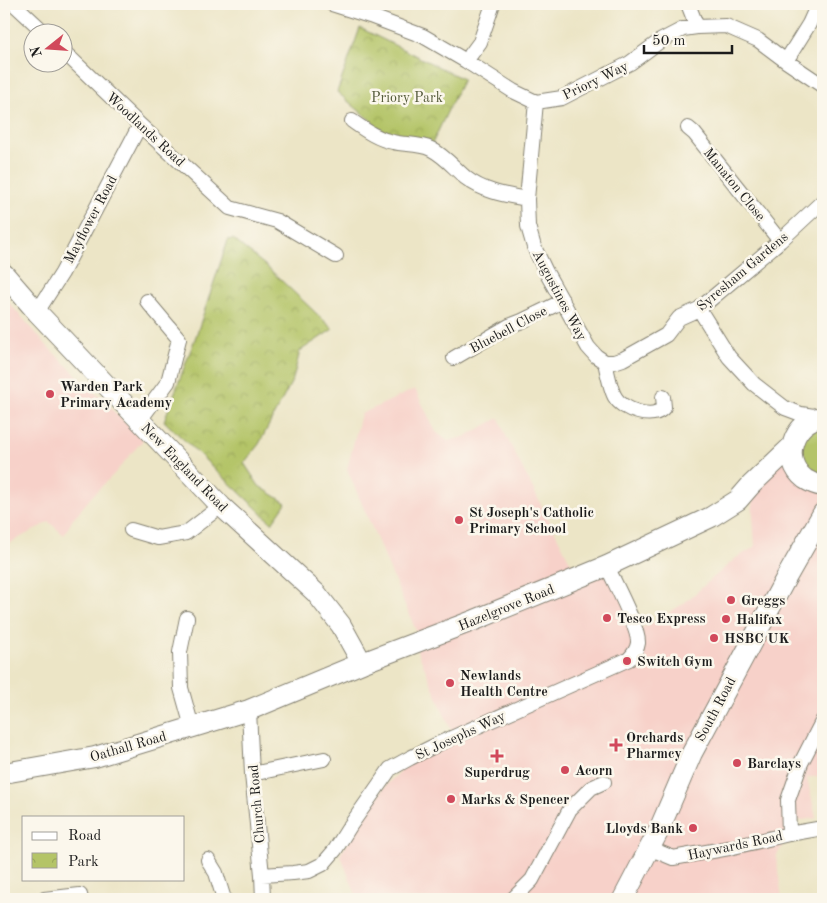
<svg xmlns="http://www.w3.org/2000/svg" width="827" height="903" viewBox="0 0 827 903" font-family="'Old Standard TT',serif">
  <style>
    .built { fill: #f7d1c9 }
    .grass { fill: #b4c467; stroke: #687042 }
    .park { fill: url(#park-crowns); stroke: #687042 }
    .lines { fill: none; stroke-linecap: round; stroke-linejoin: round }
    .street-casing { stroke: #848071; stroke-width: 16 }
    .secondary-casing { stroke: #848071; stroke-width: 22 }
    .street { stroke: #fff; stroke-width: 14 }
    .secondary { stroke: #fff; stroke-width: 20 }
    .poi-dot { fill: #d1495b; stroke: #fbf7ec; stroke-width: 2 }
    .labels { text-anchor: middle; stroke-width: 5; stroke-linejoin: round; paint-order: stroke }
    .street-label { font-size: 14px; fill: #1c1c1c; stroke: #fbf7ec }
    .park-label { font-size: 14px; fill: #515736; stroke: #fbf7ec }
    .poi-label { font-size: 14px; font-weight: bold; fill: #1c1c1c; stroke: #fbf7ec; text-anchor: start }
  </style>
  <defs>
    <pattern id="park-crowns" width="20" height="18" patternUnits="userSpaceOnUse" patternTransform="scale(1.25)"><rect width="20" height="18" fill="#b4c467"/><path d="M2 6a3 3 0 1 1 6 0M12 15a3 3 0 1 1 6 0" fill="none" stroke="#9aa859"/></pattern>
  </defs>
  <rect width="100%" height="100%" fill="#fbf7ec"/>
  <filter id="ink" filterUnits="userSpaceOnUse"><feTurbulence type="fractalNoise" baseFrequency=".02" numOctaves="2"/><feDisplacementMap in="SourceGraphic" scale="10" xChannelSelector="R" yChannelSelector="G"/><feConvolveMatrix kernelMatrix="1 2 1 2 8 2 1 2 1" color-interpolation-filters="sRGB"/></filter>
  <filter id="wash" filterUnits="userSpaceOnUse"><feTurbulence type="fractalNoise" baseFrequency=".0096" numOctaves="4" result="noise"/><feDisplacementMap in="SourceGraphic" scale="20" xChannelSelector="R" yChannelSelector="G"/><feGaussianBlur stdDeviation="1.12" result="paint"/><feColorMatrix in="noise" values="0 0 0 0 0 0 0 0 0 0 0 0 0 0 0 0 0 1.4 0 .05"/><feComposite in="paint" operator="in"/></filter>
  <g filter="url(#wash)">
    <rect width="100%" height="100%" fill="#ece5c6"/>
    <!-- built -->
    <path class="built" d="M4,297L49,348L143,440L114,474L93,495L73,519L64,535L49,522L4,546Z
      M415,389L436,432L448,441L464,437L499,418L506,436L575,571L417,633L347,469L361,414Z
      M823,417V775L807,778L816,818L788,822L789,834L776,857L782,899H358L340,855L385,786L400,772L396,766L454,737L414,643L607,566L636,631L663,618L671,611L683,604L736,558L755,547L751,485Z"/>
    <!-- grass -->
    <path class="grass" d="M823,425V475C809,472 799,461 802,446C803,442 803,438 806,435C810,431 818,428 823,425Z"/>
    <!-- park -->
    <path class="park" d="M360,28L463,79L430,148L388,141L382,130L337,92Z
      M233,239L266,266L333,329L300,351L293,379L259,444L244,463L259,486L286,503L272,523L164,421L196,336L228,240Z"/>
  </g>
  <g filter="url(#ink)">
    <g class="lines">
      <!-- street casing -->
      <g class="street-casing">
        <path id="street" d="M14,4L44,32
          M332,4L370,16L423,36L466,61L513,91L536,102L562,98L630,63L660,41L683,29L697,27L726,26L758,40L786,61L823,86
          M688,4L697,27
          M62,50L140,125L230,208L277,221L336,256
          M466,61L480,42L493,4
          M786,61L809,24L818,4
          M536,102L527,199L528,226L534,247L546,272L588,347L596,356L605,362
          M352,121C365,130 377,139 393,142C405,145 419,143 431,149C445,156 454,168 466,178C484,192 506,195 527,199
          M688,128L694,133L780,241
          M699,309L729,357L754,384L785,408L801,414L820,417
          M37,312L62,273L140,125
          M454,358L509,326L522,321L563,301
          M605,362H614L623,359L666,335L679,318L699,309L780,241L823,201
          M605,362C607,371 611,391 615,397C622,410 654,421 664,407L663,397
          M140,420L168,382L179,339L147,301
          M131,530L158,538L186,533L221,506
          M187,618L180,652L181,688L192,727
          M249,710L252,774L262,875L263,899
          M252,774L324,759
          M789,834L788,800L801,763L823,720
          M649,848L673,858L729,848L789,834L823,828
          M208,860L216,873L224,899
          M262,875L293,873L309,871L323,864L335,850L350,826L390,769L410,758L438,744L629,659C633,655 637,650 638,643C639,628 614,582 607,566
          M44,899L80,895L81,899
          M513,899L532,880L570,809L591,788L604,782"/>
      </g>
      <!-- secondary casing -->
      <g class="secondary-casing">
        <path id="secondary" d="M4,274L37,312L221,506L316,593L341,625L362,663
          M823,417C793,420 780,460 805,479C811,483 817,485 823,486
          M4,773L95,757L249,710L362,663L475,620L607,566L711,517L738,500L751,485L792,446
          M623,899L658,832L692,753L786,578L823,513"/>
      </g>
      <!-- street -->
      <use href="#street" class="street"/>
      <!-- secondary -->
      <use href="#secondary" class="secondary"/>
    </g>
  </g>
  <!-- markers -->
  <g class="poi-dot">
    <circle cx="50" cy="394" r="5"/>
    <circle cx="459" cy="520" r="5"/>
    <circle cx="731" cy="600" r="5"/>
    <circle cx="607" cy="618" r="5"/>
    <circle cx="726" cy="619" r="5"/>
    <circle cx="714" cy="638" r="5"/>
    <circle cx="627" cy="661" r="5"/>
    <circle cx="450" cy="683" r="5"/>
    <path d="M613.5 737.5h5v5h5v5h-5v5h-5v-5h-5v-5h5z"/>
    <path d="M494.5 748.5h5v5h5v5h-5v5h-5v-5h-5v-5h5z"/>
    <circle cx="737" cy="763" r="5"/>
    <circle cx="565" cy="770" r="5"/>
    <circle cx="451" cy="799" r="5"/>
    <circle cx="693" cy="828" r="5"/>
  </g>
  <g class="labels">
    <!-- street labels -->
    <g class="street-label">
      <text transform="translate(595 80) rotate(-26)" y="5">Priory Way</text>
      <text transform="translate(146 129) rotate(43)" y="5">Woodlands Road</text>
      <text transform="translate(735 184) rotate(51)" y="5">Manaton Close</text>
      <text transform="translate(90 219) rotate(-62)" y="5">Mayflower Road</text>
      <text transform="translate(742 271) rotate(-40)" y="5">Syresham Gardens</text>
      <text transform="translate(560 295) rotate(62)" y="5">Augustines Way</text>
      <text transform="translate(508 329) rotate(-28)" y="5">Bluebell Close</text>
      <text transform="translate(185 467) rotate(46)" y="5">New England Road</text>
      <text transform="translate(506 607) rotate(-22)" y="5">Hazelgrove Road</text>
      <text transform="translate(715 709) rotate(-62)" y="5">South Road</text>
      <text transform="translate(460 735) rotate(-25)" y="5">St Josephs Way</text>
      <text transform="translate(128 746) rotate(-16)" y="5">Oathall Road</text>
      <text transform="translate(256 804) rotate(-95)" y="5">Church Road</text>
      <text transform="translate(735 845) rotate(-12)" y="5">Haywards Road</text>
    </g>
    <!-- park labels -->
    <g class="park-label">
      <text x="407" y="102">Priory Park</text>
    </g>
    <!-- poi labels -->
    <g class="poi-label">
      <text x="60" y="391">Warden Park<tspan x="60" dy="16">Primary Academy</tspan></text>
      <text x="469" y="517">St Joseph's Catholic<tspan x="469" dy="16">Primary School</tspan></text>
      <text x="741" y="605">Greggs</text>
      <text x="617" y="623">Tesco Express</text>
      <text x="736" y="624">Halifax</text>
      <text x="724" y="643">HSBC UK</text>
      <text x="637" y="666">Switch Gym</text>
      <text x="460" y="680">Newlands<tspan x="460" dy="16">Health Centre</tspan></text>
      <text x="626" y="742">Orchards<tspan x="626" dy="16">Pharmcy</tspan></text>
      <text x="747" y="768">Barclays</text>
      <text x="575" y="775">Acorn</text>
      <text x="497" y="777" text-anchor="middle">Superdrug</text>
      <text x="461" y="804">Marks &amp; Spencer</text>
      <text x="683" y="833" text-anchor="end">Lloyds Bank</text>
    </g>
  </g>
  <!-- margin -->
  <rect width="827" height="903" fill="none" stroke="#fbf7ec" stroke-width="20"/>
  <!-- legend -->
  <rect x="22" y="816" width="162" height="65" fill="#fbf7ec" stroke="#a29f99"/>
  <rect x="32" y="832" width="25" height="8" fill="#ffffff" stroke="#a29f99"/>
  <text x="68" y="840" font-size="15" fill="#1c1c1c">Road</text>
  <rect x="32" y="853" width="25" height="15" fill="url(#park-crowns)" stroke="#a29f99"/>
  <text x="68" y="866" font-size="15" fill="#1c1c1c">Park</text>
  <!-- north arrow -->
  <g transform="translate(48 48) rotate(253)"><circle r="24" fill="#fbf7ec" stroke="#a29f99"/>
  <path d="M0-4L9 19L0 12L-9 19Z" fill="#d1495b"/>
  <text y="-8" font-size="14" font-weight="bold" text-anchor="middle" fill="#1c1c1c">N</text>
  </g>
  <!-- scale -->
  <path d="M644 45v8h88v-8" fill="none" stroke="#1c1c1c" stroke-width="2.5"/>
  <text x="652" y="45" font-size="15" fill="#1c1c1c" stroke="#fbf7ec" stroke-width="4" paint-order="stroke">50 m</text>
</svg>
